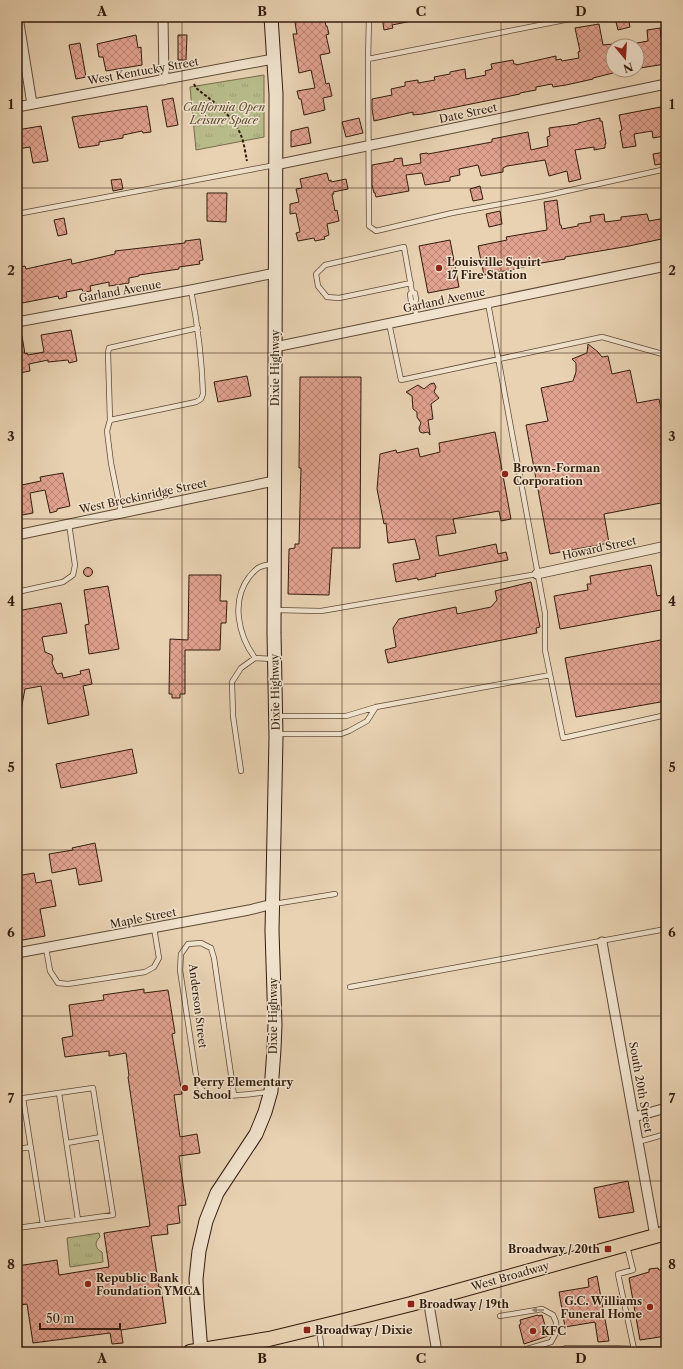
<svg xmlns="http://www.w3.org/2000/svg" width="683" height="1369" viewBox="0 0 683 1369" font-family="'Libre Caslon Text',serif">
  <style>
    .park { fill: url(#park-tufts); stroke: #766c4c }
    .building { fill: url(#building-cross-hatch); stroke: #331c0d }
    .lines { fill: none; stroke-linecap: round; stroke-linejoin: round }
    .lane-casing { stroke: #604a36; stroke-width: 6 }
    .street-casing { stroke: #604a36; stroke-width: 11 }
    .secondary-casing { stroke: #331c0d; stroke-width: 15 }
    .primary-casing { stroke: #331c0d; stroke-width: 16 }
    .path { stroke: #331c0d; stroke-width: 2; stroke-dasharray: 3 2; stroke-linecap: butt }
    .lane { stroke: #f0e2cd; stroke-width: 4.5 }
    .street { stroke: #f0e2cd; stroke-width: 9 }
    .secondary { stroke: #f0e2cd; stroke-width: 13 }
    .primary { stroke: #e8d2b2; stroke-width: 14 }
    .oneway { fill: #9b8977 }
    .grid { fill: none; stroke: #331c0d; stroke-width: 1; stroke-opacity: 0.55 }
    .poi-dot { fill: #8f2418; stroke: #f0e2cd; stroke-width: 1.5 }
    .labels { text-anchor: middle; stroke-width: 3; stroke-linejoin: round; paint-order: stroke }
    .street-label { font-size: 11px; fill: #331c0d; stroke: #f0e2cd }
    .park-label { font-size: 11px; font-style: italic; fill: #5b4c32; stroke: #f0e2cd }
    .poi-label { font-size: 11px; font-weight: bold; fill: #331c0d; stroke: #f0e2cd; text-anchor: start }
    .neatline { fill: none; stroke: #331c0d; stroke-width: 1.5 }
    .grid-label { font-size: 13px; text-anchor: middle; font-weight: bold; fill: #331c0d }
  </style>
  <defs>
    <pattern id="park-tufts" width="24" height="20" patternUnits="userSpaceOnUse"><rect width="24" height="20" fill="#b8bb8a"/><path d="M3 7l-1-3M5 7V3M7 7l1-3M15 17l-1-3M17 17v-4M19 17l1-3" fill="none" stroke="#9fa076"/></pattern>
    <pattern id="building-cross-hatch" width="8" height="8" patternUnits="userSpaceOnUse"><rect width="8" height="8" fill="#e1a28f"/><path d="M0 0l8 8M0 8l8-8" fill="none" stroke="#b78373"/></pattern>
  </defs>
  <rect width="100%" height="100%" fill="#e8d2b2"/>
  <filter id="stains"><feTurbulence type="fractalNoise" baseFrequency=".005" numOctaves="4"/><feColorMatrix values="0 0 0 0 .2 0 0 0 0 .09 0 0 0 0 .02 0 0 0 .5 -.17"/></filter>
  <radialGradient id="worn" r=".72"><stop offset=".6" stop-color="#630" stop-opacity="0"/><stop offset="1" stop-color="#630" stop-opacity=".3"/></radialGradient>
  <!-- park -->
  <path class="park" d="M264,75V137L196,150L190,87Z
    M99,1233L100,1237C94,1242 95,1249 102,1252L103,1262L70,1267L67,1238Z"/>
  <!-- building -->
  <path class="building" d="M294,17H324L326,26H327L329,34L326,35L330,53L320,55L326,84L329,83L332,96L323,98L325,110L304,115L301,99H299L297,91L315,88L311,70L299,73L293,34H297Z
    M382,17H411L412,21L392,25L393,28L384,30Z
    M620,17H628L630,27L618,30L615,18Z
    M599,24L603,45L613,44V73L593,78V79L566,85L553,87L552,84L536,87V90L520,93V94L422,114L413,115V112L374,121L372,109V99L392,95L391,89L405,86V82L418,80V83L435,80L434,77L450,74V72L465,69L466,79L486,75L485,71L492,69L491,64L513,60L514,64H516V65L556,56V60L561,59L562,61L579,58L578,52L580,51L575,28Z
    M660,28L665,64L640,68L637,55V43L648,41L647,30Z
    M136,35L138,48L141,47L142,65L106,71L103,57H99L97,44Z
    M178,35H187L186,60H178Z
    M80,43L86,77L76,79L69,45Z
    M173,98L178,125L167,127L162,100Z
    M147,106L151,132L143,133L142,131L123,135V138L99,142V145L79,148L72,117Z
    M666,106V131H663L664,136L653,138L652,131L634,134L636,146L623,148L620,131L622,130L619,115Z
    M359,118L363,133L346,137L342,122Z
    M600,118V121H602L606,144H605V148L594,150V147L575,150L581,179L569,182L567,171L549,176L545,160L507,166L503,168V172L481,176L478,165L459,169L460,175L450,177V181L425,185L422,173L406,175L409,191L376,197L375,193H374L372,185V165L394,161V159L402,158L403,166L421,163L420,154L427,153L428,154L492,142V139L528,132L531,150L548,146L547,137L550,136L549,128L578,124V123Z
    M41,126L48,161L33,163L30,147L17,149V130Z
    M308,127L311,143L291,147V131Z
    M665,152L666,163L655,165L653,154Z
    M327,173L329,181L331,180V182L346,179L348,189L333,192L334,194H332L335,211L337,210L339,221L327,224L329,235L324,237L325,239L315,241L314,238L298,241L296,233L300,232L296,213L290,214V204L299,202L296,189L302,188L300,179Z
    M121,179L123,189L113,191L111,180Z
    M480,186L483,199L473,201L470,189Z
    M207,193H227L226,222L207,221Z
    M557,200L560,225H561L562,229L578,226V224L591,222L590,216L604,214L605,222L621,220V217L647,214L649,221L666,218V238L629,246L565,257V259L524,266L525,267L484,275L478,246L507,240L506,237L547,230L544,202Z
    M500,211L502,224L489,227L486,214Z
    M64,218L67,234L58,236L54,220Z
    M200,239L203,260L199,261L200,264L179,267V269L139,275V276L129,278V283L109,286V282L90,286L91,291L83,292L82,289L66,292L67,297L59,299L58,296L17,304V268L25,266L26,269L71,259L72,264L115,254V251L185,243V241Z
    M450,240L459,287L428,293L419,246Z
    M71,330L77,361L69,363L68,360L48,362V360L29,364L30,371L19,373L17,360V337L22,336L25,354L27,353L28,355L44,352L41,335Z
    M588,344L598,352L602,357L608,356L612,374L630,370L637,403L659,399L666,433V502L604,514L609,543L550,554L526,425L548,421L541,388L573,381L576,372V363L572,359L587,353Z
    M247,376L251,396L218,402L214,382Z
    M300,377H361L360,548H332L329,595L288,594L289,549L295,548V544H299L301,468H299Z
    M434,383L436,387L434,392L439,398L431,404L433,419L428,420L430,435L428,432L423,433L420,432L419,428L421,423L417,417V412L413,409L412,396L406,392L418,385L424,389L430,384Z
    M495,432L511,519L501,521L499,511L453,519L456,533L436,536L439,556L496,544L498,554L506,552L508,560L435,574L436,576L418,580L417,578L396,582L393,564L420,559L415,539L388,543L386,523L384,524L377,489L380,454L396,450L397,453L418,448L420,457L440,452L439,443Z
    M63,473L70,506L57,509V511L50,513L45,490L30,493L33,513L17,516V486L41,481L40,477Z
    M651,565L657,596L666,594V609L560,629L554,596L588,590L587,584H591L590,576Z
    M83.5 572a4.5 4.5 0 1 1 9 0a4.5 4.5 0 1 1-9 0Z
    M189,575H221L220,601H227L226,623H221L220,650H185V694H180V698H172V694H169L170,639L188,640Z
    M531,582L540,627L536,628L537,633L388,663L385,650L396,647L393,628L399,619L456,607L457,614L491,607L497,600L495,591Z
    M108,586L119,649L89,654L85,625L89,624L84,590Z
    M61,603L67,633L42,637L45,652L52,655L53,659L52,663L57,674L62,673L63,678L81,674L80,671L89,669L92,684L83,686L89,715L48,724L41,686L25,689L21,710H17V611Z
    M666,639V701L576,717L565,658Z
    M132,749L137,773L61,788L56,764Z
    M95,843L102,881L79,885L76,868L52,873L49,854L73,850L72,848Z
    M34,873L36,883L51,880L56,906L40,909L45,936L17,941V876Z
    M144,989V993L168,990L175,1033L172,1034L182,1094L174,1095L180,1137L197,1134L200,1153L179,1156L186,1205L178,1206L180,1223L167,1225L168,1234L151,1236L159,1287H161L166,1323L121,1330L123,1343L112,1344L110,1333L33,1343L27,1304L21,1305L17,1280V1266L57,1260L59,1275L109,1267L104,1233L150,1226L128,1077L129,1076L126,1053L109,1056V1051L65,1057L62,1038L73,1036L69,1005L104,1000L103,995Z
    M628,1181L634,1212L599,1218L594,1188Z
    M658,1268L659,1270L666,1269V1336L640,1340L629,1278L649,1272V1269Z
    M597,1276L609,1341L598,1342L595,1322L565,1327L559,1292L589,1287L588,1279Z
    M538,1315V1316L542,1315L548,1336L524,1344L519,1325L521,1324L520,1320Z"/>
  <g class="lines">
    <!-- lane casing -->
    <g class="lane-casing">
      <path id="lane" d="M369,17L368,62L369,226L376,231L452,213L544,196L666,169
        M368,59L580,17
        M17,214L275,165
        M411,283L339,298L327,297L318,286L316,274L325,265L404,247L412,292L415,293L416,300L414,305
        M412,292L410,294L411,301L414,305L417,317
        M488,303L545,613V650L563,738L666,715
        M389,323L401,380L602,337L666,355
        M110,420L196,402L201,399L203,394C202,357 198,327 191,290
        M121,513L111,463L107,431L110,420L108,353L109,348L198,328
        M17,592L63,582L73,575L75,565L69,524
        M275,610L321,611L537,574
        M255,658C238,635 231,601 249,577C252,574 256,568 260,567C264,565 268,565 272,564
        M277,716H346L376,707L550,675
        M277,734H341L349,731L367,721L376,707
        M241,771L233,716L232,682L241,668L255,658L273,659
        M274,904L335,894
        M46,948L50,971L58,983L68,984L145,972L154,967L159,958L154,928
        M350,987L666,929
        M59,1093L78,1220
        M234,1095L214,958L211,948L201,943L188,944L181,954L180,970L197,1082C199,1086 202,1091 207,1094C218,1099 256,1093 270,1092
        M23,1098L43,1225
        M17,1099L93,1088L113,1215L17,1228
        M638,1142L666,1134
        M67,1143L101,1137
        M17,1149L31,1147
        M627,1246L633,1270L618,1274L634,1349
        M500,1316L542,1309L553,1315L556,1322L557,1331L551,1342L517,1352
        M319,1329L322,1352
        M553,1352L567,1348H610L666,1350"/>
    </g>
    <!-- street casing -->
    <g class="street-casing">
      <path id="street" d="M18,17L32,104
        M163,17L164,80
        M17,107L273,59
        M275,165L666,84
        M17,322L191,290L275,273
        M275,347L666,266
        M17,535L274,481
        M537,574L666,546
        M602,942L655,1236
        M17,953L249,910L273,904
        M634,1117L666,1108
        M428,1299L437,1352"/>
    </g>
    <!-- secondary casing -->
    <g class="secondary-casing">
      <path id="secondary" d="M201,1352L197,1301L196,1279L199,1251L206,1221L217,1193L256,1134L265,1112L271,1091L274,1049L275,1025L272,931L276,737L274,633L276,94L271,17"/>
    </g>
    <!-- primary casing -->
    <g class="primary-casing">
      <path id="primary" d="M190,1352L269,1339L335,1323L411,1304L666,1233"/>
    </g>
    <!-- path -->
    <path class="path" d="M194,84L196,88C211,100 230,113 239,131C244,140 245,152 247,161"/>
    <!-- lane -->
    <use href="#lane" class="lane"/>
    <!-- street -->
    <use href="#street" class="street"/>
    <!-- secondary -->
    <use href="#secondary" class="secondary"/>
    <!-- primary -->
    <use href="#primary" class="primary"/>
  </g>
  <!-- one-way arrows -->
  <defs><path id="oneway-solid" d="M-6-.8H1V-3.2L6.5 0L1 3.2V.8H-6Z"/></defs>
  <use class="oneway" href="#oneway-solid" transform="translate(538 1310) rotate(179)"/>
  <!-- grid -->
  <path class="grid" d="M182,17V1352M342,17V1352M501,17V1352M17,188H666M17,353H666M17,519H666M17,684H666M17,850H666M17,1016H666M17,1181H666"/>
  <!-- markers -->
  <g class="poi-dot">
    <circle cx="439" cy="268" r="4"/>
    <circle cx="505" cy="474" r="4"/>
    <circle cx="185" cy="1088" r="4"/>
    <rect x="604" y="1245" width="8" height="8" rx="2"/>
    <circle cx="88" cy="1284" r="4"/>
    <rect x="407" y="1300" width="8" height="8" rx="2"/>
    <circle cx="650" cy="1307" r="4"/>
    <rect x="303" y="1326" width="8" height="8" rx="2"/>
    <circle cx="533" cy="1331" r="4"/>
  </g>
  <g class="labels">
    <!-- street labels -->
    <g class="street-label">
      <text transform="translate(143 71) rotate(-10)" y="4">West Kentucky Street</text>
      <text transform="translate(468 113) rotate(-12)" y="4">Date Street</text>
      <text transform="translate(120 291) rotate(-10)" y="4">Garland Avenue</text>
      <text transform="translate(444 300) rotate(-12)" y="4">Garland Avenue</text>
      <text transform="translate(275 368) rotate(-90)" y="4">Dixie Highway</text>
      <text transform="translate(143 496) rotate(-12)" y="4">West Breckinridge Street</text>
      <text transform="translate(599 548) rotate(-12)" y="4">Howard Street</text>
      <text transform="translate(275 692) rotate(-91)" y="4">Dixie Highway</text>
      <text transform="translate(143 918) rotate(-11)" y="4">Maple Street</text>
      <text transform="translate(198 1006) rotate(83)" y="4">Anderson Street</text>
      <text transform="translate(273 1016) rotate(-90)" y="4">Dixie Highway</text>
      <text transform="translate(641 1087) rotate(80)" y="4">South 20th Street</text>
      <text transform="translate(510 1276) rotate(-16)" y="4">West Broadway</text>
    </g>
    <!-- park labels -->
    <g class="park-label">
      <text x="224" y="111">California Open<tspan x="224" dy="13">Leisure Space</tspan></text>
    </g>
    <!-- poi labels -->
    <g class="poi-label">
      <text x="447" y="266">Louisville Squirt<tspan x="447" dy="13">17 Fire Station</tspan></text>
      <text x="513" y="472">Brown-Forman<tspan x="513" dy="13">Corporation</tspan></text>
      <text x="193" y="1086">Perry Elementary<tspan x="193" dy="13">School</tspan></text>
      <text x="600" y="1253" text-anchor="end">Broadway / 20th</text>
      <text x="96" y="1282">Republic Bank<tspan x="96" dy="13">Foundation YMCA</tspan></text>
      <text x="642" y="1305" text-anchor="end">G.C. Williams<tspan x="642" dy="13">Funeral Home</tspan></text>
      <text x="419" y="1308">Broadway / 19th</text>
      <text x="315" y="1334">Broadway / Dixie</text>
      <text x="541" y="1335">KFC</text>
    </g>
  </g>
  <!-- margin -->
  <rect width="683" height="1369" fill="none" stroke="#e8d2b2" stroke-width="44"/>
  <!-- north arrow -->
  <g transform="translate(625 58) rotate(162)"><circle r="19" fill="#f0e2cd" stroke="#a49380"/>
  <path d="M0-3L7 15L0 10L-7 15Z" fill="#8f2418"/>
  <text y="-6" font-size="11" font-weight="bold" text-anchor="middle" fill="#331c0d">N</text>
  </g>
  <!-- scale -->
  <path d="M40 1323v6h80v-6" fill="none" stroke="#331c0d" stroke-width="2"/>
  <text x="46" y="1323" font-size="12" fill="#331c0d" stroke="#f0e2cd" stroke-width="3" paint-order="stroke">50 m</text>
  <rect x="22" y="22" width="639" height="1325" class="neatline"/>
  <g class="grid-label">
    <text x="102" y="16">A</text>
    <text x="262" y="16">B</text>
    <text x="421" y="16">C</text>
    <text x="581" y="16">D</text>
    <text x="11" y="109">1</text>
    <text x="672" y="109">1</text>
    <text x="11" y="275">2</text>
    <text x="672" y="275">2</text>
    <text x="11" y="441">3</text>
    <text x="672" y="441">3</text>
    <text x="11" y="606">4</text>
    <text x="672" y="606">4</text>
    <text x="11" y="772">5</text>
    <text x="672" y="772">5</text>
    <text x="11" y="937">6</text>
    <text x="672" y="937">6</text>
    <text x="11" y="1103">7</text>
    <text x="672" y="1103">7</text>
    <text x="11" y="1269">8</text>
    <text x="672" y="1269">8</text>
    <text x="102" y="1363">A</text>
    <text x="262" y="1363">B</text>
    <text x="421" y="1363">C</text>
    <text x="581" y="1363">D</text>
  </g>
  <rect width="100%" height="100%" filter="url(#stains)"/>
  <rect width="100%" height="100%" fill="url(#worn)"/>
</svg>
